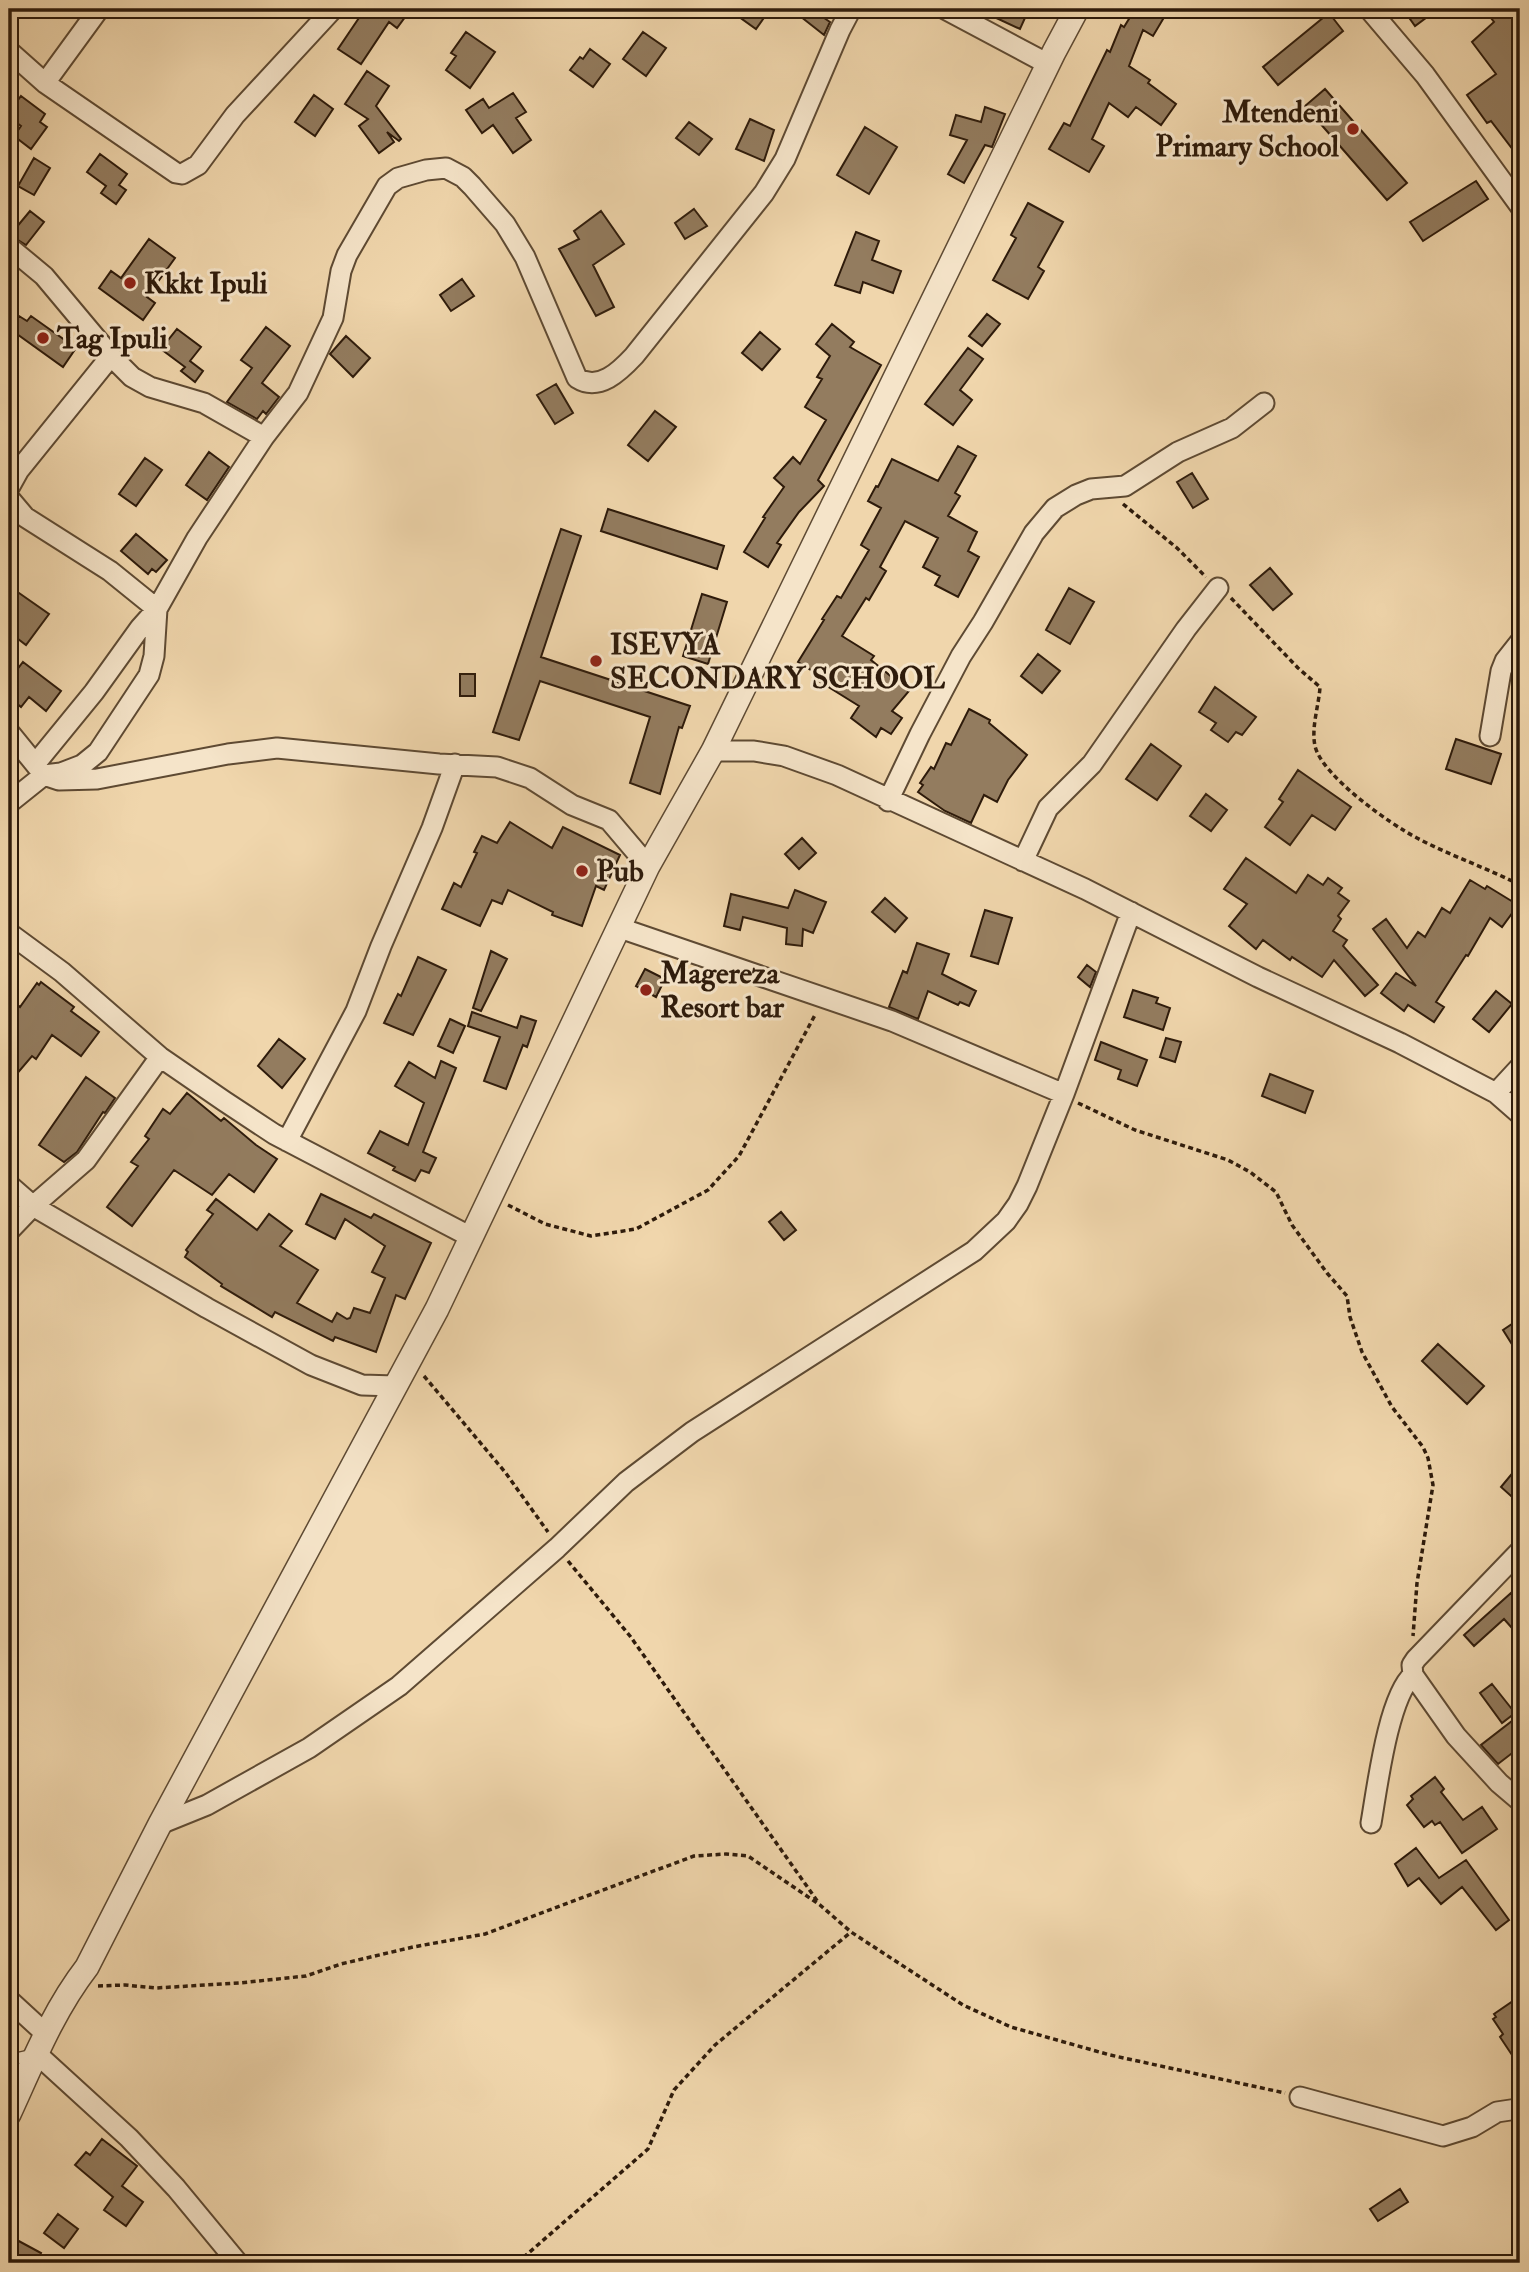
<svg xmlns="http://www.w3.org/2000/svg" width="1529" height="2272" viewBox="0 0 1529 2272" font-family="'IM FELL Double Pica',serif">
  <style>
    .building { fill: #937c5f; stroke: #2e1b0b; stroke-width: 2 }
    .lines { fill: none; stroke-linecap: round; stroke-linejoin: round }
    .service-casing { stroke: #5e4a33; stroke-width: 13 }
    .minor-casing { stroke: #5e4a33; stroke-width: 23 }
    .tertiary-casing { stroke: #5e4a33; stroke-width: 26 }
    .path { stroke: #2e1b0b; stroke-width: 3.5; stroke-dasharray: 5 3.5; stroke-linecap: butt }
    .service { stroke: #f5e4c9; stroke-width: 10 }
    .minor { stroke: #f5e4c9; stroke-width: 19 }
    .tertiary { stroke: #f5e4c9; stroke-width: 23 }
    .poi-dot { fill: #8f2418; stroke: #f5e4c9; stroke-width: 2.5 }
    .labels { text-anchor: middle; stroke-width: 6; stroke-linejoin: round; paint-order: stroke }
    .poi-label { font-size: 30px; font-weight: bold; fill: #2e1b0b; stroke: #f5e4c9; text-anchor: start }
  </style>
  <rect width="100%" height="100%" fill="#f0d6ac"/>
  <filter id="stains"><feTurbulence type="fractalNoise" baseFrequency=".00286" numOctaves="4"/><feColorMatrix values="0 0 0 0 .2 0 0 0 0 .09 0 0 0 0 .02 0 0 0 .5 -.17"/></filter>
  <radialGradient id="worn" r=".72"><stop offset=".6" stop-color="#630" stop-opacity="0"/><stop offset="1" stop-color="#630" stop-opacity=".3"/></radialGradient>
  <!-- building -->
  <path class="building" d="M365,9H411L397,28L389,22L361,64L338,49Z
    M728,9H757L766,15L756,29Z
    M791,9H811L830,22L824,35Z
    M977,9H1029L1020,29Z
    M1135,9H1169L1153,36L1143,30L1129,66L1150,80L1148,83L1176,104L1161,125L1136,107L1128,117L1109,103L1092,139L1104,146L1089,172L1049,149L1064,123L1070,126L1107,50L1110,52L1121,25L1124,27Z
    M1403,9H1438L1415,26Z
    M1484,9H1520V159L1491,121L1487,123L1467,95L1496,74L1472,42L1494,22Z
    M1329,13L1343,31L1278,85L1263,67Z
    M466,32L495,52L470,88L446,70L456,56L451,53Z
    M643,32L666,48L646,76L623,59Z
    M590,49L610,64L593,87L570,70L580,57L583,59Z
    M367,71L389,86L376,106L401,139L399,141L387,132L394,142L379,153L359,126L368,119L345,104Z
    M1325,89L1407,183L1387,200L1305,106Z
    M513,93L526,112L516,118L531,140L513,153L493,125L482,133L466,110L483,99L489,108Z
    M314,95L333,109L315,136L295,122Z
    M21,96L45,114L40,122L47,127L31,149L14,136L21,126L9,117V112Z
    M985,107L1005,114L992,147L985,145L964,183L948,174L967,140L950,135L956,115L981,122Z
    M750,119L774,130L764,161L736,149Z
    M689,122L712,139L699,155L676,138Z
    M865,127L897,147L869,194L837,175Z
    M100,154L127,174L119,185L126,190L116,204L101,193L106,186L87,172Z
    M34,158L50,168L34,195L18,186Z
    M1476,181L1488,199L1423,241L1410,222Z
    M1028,203L1063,222L1038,267L1044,271L1028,299L993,280L1016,238L1011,235Z
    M694,209L707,226L685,239L675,223Z
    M30,211L44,222L26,245L10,235Z
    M601,211L624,244L593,265L614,307L596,316L559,249L579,239L574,231Z
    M856,232L879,241L872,260L901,271L893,293L863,282L860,293L835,285Z
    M149,239L175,258L147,297L155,303L143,320L99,288L111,271L121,278Z
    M462,279L474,296L451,311L440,295Z
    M987,314L1000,324L982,346L969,336Z
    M19,316L27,321L31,316L76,348L63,367L10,329Z
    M832,324L854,342L850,347L881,365L818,480L824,486L799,512L777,543L781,545L768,567L744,552L765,518L763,517L784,487L774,478L793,457L800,464L826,420L805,407L822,379L817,377L830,356L816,344Z
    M266,327L290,346L262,383L279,397L266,414L263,411L257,419L227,402L252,368L241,360Z
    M177,329L201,347L190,361L203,371L195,382L181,371L185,367L161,349Z
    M760,332L780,349L762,370L742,353Z
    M346,336L370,358L353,377L330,354Z
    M968,348L983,359L960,390L972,400L953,425L925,404Z
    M556,384L573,413L555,424L537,395Z
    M655,411L676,427L648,461L628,445Z
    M958,446L976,456L955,493L960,496L948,516L977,532L968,551L979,557L958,597L935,585L940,576L923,567L938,538L905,521L880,567L886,571L869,600L866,598L842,636L874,656L871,660L909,691L892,711L902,718L891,734L881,728L876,737L851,718L859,706L814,678L817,674L798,662L824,620L822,619L837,596L841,598L869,550L861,545L881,508L868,501L876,486L878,487L892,459L938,481Z
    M209,452L229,467L207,500L186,485Z
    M145,458L162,470L136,506L119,494Z
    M1192,473L1208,499L1193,508L1177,482Z
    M608,509L724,546L717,569L601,531Z
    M561,529L581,536L541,657L690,706L682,728L679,727L660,794L630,783L650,717L540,681L519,740L493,732Z
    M136,534L167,560L156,572L152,569L148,574L121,551Z
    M1270,568L1292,594L1273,610L1250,585Z
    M9,586L49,614L26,645L9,632Z
    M1069,588L1094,602L1070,644L1046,630Z
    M702,594L727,602L708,664L683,656Z
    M1038,654L1060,671L1042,693L1021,676Z
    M23,662L61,691L46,711L29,697L21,707L9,697V680Z
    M460,674H475V696H460Z
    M1215,687L1256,717L1242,735L1236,732L1228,742L1211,730L1216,723L1199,712Z
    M969,709L990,720L989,723L1027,755L1008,780L997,802L984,795L971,823L945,811L918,792L923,785L920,783L931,767L934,769L946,743L951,745Z
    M1456,739L1501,754L1491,784L1446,769Z
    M1151,744L1181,766L1157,800L1126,779Z
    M1298,770L1351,807L1335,830L1312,815L1290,845L1265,827L1283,802L1279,799Z
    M1206,794L1227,810L1211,831L1190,816Z
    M510,822L552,848L563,827L620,855L604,890L596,886L582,926L552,915L553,912L508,890L502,904L492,900L480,926L442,909L454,883L461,887L477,853L474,852L482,836L497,843Z
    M802,838L816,853L799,869L785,854Z
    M1246,858L1296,893L1308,875L1323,885L1328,878L1342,888L1338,893L1349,901L1338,916L1341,919L1333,931L1347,940L1343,946L1378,985L1365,996L1334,960L1322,977L1292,957L1290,960L1263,940L1256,949L1229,926L1247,904L1224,889Z
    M1470,880L1485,889L1487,886L1518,905L1502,927L1490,918L1468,956L1466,955L1436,1002L1444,1007L1434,1022L1408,1005L1404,1011L1381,993L1396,973L1416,986L1373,929L1386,919L1407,948L1418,932L1425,937L1442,908L1450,913Z
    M795,890L826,902L813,933L803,929L802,946L786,944L787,928L743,917L740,930L724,926L731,894L788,908Z
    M885,898L907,918L895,932L872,912Z
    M985,910L1012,918L998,964L971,956Z
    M917,943L949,954L942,974L976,991L969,1006L960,1002L958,1005L928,991L918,1019L889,1007L903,971L907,973Z
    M491,951L507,959L481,1011L473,1008Z
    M418,957L446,970L413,1035L384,1023L398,994L401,996Z
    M1087,965L1096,972L1090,987L1078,977Z
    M645,969L665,979L656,997L636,986Z
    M41,982L74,1007L71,1011L99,1032L81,1056L52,1035L36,1059L32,1056L9,1083V998L20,1007L37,983L39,985Z
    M1133,990L1158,998L1156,1003L1170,1008L1163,1030L1124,1017Z
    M1496,991L1512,1004L1489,1032L1473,1019Z
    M472,1012L517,1028L521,1016L536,1021L527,1047L523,1045L506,1089L484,1081L500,1037L468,1026Z
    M450,1019L465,1026L453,1053L438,1046Z
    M1166,1038L1181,1042L1175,1062L1160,1057Z
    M279,1039L305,1059L282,1088L258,1066Z
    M1101,1042L1147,1060L1137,1086L1118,1079L1121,1070L1095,1060Z
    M441,1061L456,1068L423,1152L436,1158L429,1173L421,1170L415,1181L393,1170L395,1167L368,1153L380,1131L408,1145L424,1103L395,1086L409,1062L435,1078Z
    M1270,1074L1313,1091L1305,1113L1262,1096Z
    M86,1077L115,1098L105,1113L103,1112L77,1152L64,1162L39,1145Z
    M187,1093L221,1121L224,1118L256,1145L277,1159L254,1192L229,1174L212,1195L174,1170L132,1226L107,1207L138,1166L131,1162L149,1139L145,1136L163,1109L170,1114Z
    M321,1194L371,1218L374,1214L431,1243L405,1299L396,1295L376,1352L335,1337L333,1341L275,1312L272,1317L221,1286L222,1284L185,1257L188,1252L186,1250L213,1214L207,1210L216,1199L257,1230L269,1214L292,1231L280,1246L318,1270L297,1303L332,1322L337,1313L347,1319L350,1318L354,1308L370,1313L385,1278L372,1272L385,1246L345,1219L335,1239L306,1224Z
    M781,1212L796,1230L784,1240L769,1222Z
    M1515,1322L1520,1330V1357L1503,1330Z
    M1438,1344L1484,1386L1467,1404L1422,1361Z
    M1520,1464V1504L1501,1487Z
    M1511,1593L1520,1603V1637L1504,1619L1474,1646L1464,1635Z
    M1492,1684L1515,1713L1502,1723L1480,1693Z
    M1512,1721L1520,1732V1747L1498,1764L1481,1745Z
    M1435,1777L1444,1789L1441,1792L1463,1820L1482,1807L1497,1829L1462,1853L1440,1822L1435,1825L1432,1821L1424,1827L1407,1805L1413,1799L1411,1796Z
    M1416,1848L1439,1878L1466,1860L1509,1920L1496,1930L1462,1887L1441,1904L1419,1878L1408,1886L1395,1864Z
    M1513,2001L1520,2012V2067L1500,2037L1503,2034L1493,2019L1496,2017L1494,2014Z
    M102,2139L137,2166L122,2186L143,2202L126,2226L104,2210L113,2197L75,2165L86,2152L90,2155Z
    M1400,2189L1408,2202L1378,2221L1370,2209Z
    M58,2214L78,2229L64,2248L44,2233Z
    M15,2239L41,2253L36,2263H9V2251Z"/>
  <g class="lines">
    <!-- service casing -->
    <g class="service-casing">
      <path id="service" d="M9,2060L32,2055"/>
    </g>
    <!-- minor casing -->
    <g class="minor-casing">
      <path id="minor" d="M945,9L1048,64
        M1369,9L1425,75L1520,206
        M9,51L45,83L176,173L182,174L198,165L235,115L333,9
        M45,83L99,9
        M9,247L44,276L111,356L132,377L150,387L204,403L264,437
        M9,488L19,470L111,356
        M9,498L25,517L110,571L157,609L140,628L94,692L36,763
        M9,732L44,775L59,780L97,779L228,754L277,748L439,764L497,767L530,778L572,805L609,820L648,866
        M1490,736L1501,671L1505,661L1520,642
        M713,751H754L784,756L837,775L1085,889L1258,977L1400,1043L1496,1093L1520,1114
        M888,801L920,734L961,656L983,622L1034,533L1055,508L1076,495L1091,489L1125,486L1178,452L1232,428L1264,403
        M9,803L44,775L61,773L82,765L98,752L149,675L154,656L157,609L197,538L264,437L298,393L333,318L341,271L347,255L387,186L398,178L426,170L446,168L463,177L472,186L505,224L525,257L577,378C599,392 620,371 634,356L764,193L785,159L840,30L851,9
        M1023,861L1048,808L1092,764L1186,629L1218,588
        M620,928L892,1021L1064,1094
        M9,933L62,972L160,1057L224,1101L274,1134L471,1237
        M1496,1093L1520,1067
        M287,1141L356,1011L381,946L432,828L455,764
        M9,1185L33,1206L207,1308L311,1365L362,1385L395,1386
        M9,1231L33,1206L86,1160L160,1057
        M1519,1800L1499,1783L1456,1736L1413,1675L1412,1665L1416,1659L1520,1551
        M1371,1823C1377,1789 1388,1697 1413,1675
        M160,1824L207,1805L309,1748L399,1686L557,1548L626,1482L692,1432L974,1251L1006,1221L1018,1204L1027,1186L1064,1094L1131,912
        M9,2000L46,2034
        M37,2054L129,2138L176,2188L238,2263
        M1300,2097L1443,2136L1472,2127L1497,2112L1517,2109L1520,2111"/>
    </g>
    <!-- tertiary casing -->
    <g class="tertiary-casing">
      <path id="tertiary" d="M9,2114C32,2064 53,2011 87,1967L160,1824L437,1309L648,866L713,751L1054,52L1077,9"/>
    </g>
    <!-- path -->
    <path class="path" d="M1123,504L1177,548L1206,577
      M1231,598L1298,668L1320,687C1319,705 1311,727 1315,746C1322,776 1390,824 1417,838C1451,856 1487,868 1520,885
      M1078,1103L1135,1130L1228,1160L1250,1172L1276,1192L1292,1225L1327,1273L1347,1296L1350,1317L1362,1352L1392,1407L1423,1447L1428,1458L1433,1485L1417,1583L1413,1636
      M508,1205L545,1224L591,1236L636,1229L708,1190L739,1156L815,1015
      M424,1376L505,1472L548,1532
      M568,1561L630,1636L818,1902
      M98,1986L125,1985L156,1988L239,1983L306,1976L341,1964L413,1947L485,1934L694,1856L726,1854L748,1856L820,1905L851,1932L963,2005L1011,2027L1110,2055L1285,2093
      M517,2263L648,2149L674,2090L715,2045L851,1932"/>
    <!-- service -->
    <use href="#service" class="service"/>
    <!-- minor -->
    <use href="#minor" class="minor"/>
    <!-- tertiary -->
    <use href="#tertiary" class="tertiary"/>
  </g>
  <!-- markers -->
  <g class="poi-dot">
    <circle cx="1353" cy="129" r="7"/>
    <circle cx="130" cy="283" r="7"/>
    <circle cx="43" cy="338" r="7"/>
    <circle cx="596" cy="661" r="7"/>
    <circle cx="582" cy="871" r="7"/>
    <circle cx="646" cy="990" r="7"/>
  </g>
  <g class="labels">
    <!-- poi labels -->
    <g class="poi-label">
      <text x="1339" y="122" text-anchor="end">Mtendeni<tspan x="1339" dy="34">Primary School</tspan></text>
      <text x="144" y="293">Kkkt Ipuli</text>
      <text x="57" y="348">Tag Ipuli</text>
      <text x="610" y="654">ISEVYA<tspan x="610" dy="34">SECONDARY SCHOOL</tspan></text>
      <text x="596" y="881">Pub</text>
      <text x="660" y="983">Magereza<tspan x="660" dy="34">Resort bar</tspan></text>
    </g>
  </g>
  <!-- margin -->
  <rect width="1529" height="2272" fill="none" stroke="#f0d6ac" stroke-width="35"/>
  <rect x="10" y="10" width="1508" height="2251" fill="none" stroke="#2e1b0b" stroke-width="3.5"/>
  <rect x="18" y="18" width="1494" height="2237" fill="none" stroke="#2e1b0b" stroke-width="2"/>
  <rect width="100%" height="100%" filter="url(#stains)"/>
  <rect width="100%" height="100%" fill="url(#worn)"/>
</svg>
